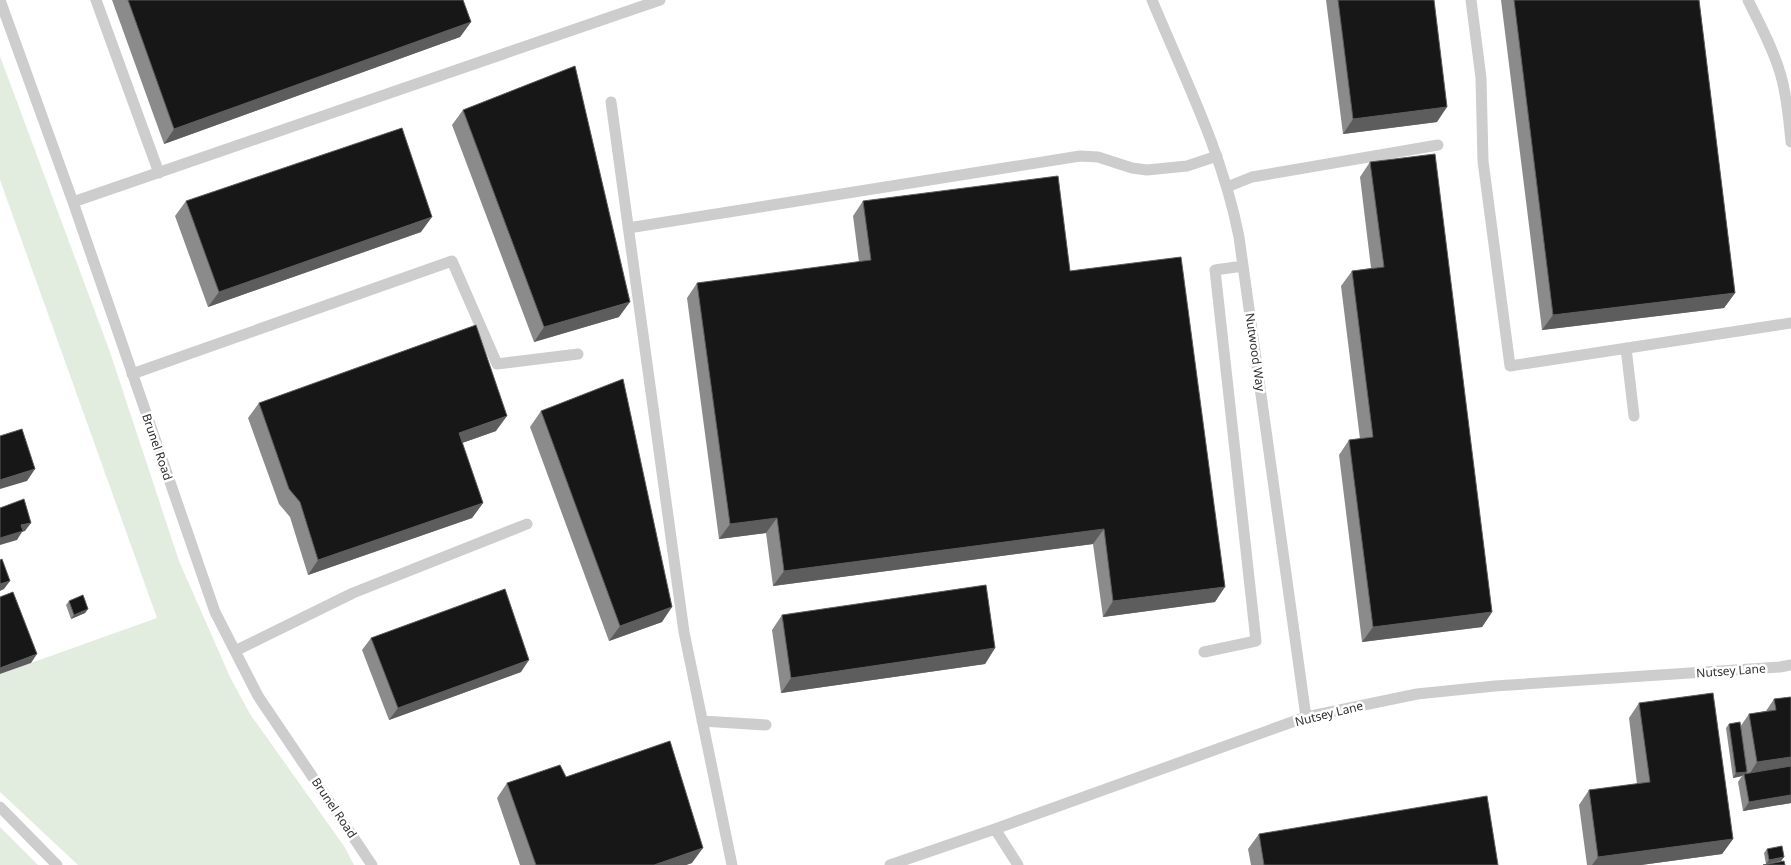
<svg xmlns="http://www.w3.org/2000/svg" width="1791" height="865" viewBox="0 0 1791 865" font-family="'Noto Sans',sans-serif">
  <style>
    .green { fill: #e3eddf }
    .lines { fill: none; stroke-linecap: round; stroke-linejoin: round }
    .lane { stroke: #cdcdcd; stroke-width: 11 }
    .wall { fill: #8b8b8b }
    .shaded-wall { fill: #5d5d5d }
    .building { fill: #171717; stroke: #5d5d5d }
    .labels { text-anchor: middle; stroke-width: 5; stroke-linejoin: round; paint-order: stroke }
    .street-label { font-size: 12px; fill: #303030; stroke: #fff }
  </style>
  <rect width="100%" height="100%" fill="#fff"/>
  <!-- green -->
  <path class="green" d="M0,56L110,352L179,561L230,677L250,714L344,846L354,865H78L0,792V674L157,618L0,180Z
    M0,827L38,865H0Z"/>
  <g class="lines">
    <!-- lane -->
    <path class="lane" d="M0,0L73,202L215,612L258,696L372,865
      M96,0L159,173
      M1152,0C1184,77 1223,154 1239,237L1306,717
      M1471,0L1481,78L1483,161L1510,366L1791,323
      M1748,0C1760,25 1774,50 1781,76C1787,97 1789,120 1791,142
      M611,102L684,632L732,865
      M1227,187L1252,177L1438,145
      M73,202L660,0
      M628,228L1080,156L1098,157L1132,168L1147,170L1187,166L1217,156
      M1626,348L1634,416
      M132,374L452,261L497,364L578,354
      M235,651L353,593L527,524
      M1204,652L1256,641L1215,270L1243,266
      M702,721L766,725
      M0,807L57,865
      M995,829L1018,865
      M890,865L995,829L1306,717L1417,694L1495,686L1780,667L1791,665"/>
  </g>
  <!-- wall -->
  <path class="wall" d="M112,0H463L471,22L460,37L164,144Z
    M1326,0H1434L1437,122L1343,134Z
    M1501,0H1699L1735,293L1724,308L1542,330Z
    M463,110L619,317L534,342L452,125Z
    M1370,162L1492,612L1482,627L1362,642L1339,455L1349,440L1360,439L1341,286L1352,271L1371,268L1360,177Z
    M186,201L421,232L208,307L175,216Z
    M863,201L1070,271L1215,602L1103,617L1093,544L773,586L766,533L719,539L687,298L697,283L859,262L853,216Z
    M259,403L496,431L462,443L483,503L472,518L308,575L290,517L279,504L248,418Z
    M541,411L662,622L609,641L530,427Z
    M69,601L88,609L85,613L71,619L66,605Z
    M782,615L995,648L985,664L781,693L772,630Z
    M371,638L521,672L389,720L362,650Z
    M1791,697V803L1743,811L1738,782L1742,776L1733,778L1726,728L1729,724L1740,727L1749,714L1766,711L1774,699Z
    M1639,703L1733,839L1722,854L1641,865H1587L1579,805L1589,790L1637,784L1629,718Z
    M566,777L692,863L686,865H520L497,798L507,783Z
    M1259,834L1498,865H1251L1248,849Z
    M1767,849L1784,857L1781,861L1766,864L1764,853Z"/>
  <!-- shaded-wall -->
  <path class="shaded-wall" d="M471,22L460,37L164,144L174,129Z
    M1447,107L1437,122L1343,134L1353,119Z
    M432,217L421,232L208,307L219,292Z
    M1735,293L1724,308L1542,330L1553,315Z
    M630,302L619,317L534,342L544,327Z
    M507,416L496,431L448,448L459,433Z
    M35,469L27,481L0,489V480Z
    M483,503L472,518L308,575L318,560Z
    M777,518L766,533L719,539L730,524Z
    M31,523L25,531L22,532L17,540L0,545V538L21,525Z
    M1104,529L1093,544L773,586L784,571Z
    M10,581L4,589L0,591V584Z
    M1225,587L1215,602L1103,617L1113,601Z
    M672,607L662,622L609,641L620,626Z
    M88,609L85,613L71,619L74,615Z
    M1492,612L1482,627L1362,642L1373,627Z
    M995,648L985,664L781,693L791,678Z
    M37,654L31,663L0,674V668Z
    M529,660L521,672L389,720L398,708Z
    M1791,757V770L1747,778L1757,762Z
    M1747,772L1744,776V774L1742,776L1733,778L1736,773Z
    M1791,795V803L1743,811L1749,802Z
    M1733,839L1722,854L1641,865H1592L1598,857Z
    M703,848L692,863L686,865H654Z
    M1784,857L1781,861L1766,864L1769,860Z"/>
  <!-- building -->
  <path class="building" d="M128,0H463L471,22L174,129Z
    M1338,0H1434L1447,107L1353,119Z
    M1514,0H1699L1735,293L1553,315Z
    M575,66L630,302L544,327L463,110Z
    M402,128L432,217L219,292L186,201Z
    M1435,154L1492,612L1373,627L1349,440L1373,437L1352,271L1384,267L1370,162Z
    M1058,176L1070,271L1181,257L1225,587L1113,601L1104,529L784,571L777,518L730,524L697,283L871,260L863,201Z
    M476,325L507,416L459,433L483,503L318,560L300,502L289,489L259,403Z
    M623,379L672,607L620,626L541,411Z
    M22,429L35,469L0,480V436Z
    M24,499L31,523L21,525L23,531L0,538V508Z
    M2,559L10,581L0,584V560Z
    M986,585L995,648L791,678L782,615Z
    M505,589L529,660L398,708L371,638Z
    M13,592L37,654L0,668V597Z
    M83,595L88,609L74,615L69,601Z
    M1713,693L1733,839L1598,857L1589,790L1650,782L1639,703Z
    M1791,697V757L1757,762L1749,714L1776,710L1774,699Z
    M1740,722L1747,772L1736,773L1729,724Z
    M670,741L703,848L654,865H536L507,783L560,765L566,777Z
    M1791,766V795L1749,802L1744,774Z
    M1487,796L1498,865H1264L1259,834Z
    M1782,846L1784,857L1769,860L1767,849Z
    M1784,861L1785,865H1763Z"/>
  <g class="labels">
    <!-- street labels -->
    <g class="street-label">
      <text transform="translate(1255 352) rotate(82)" y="4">Nutwood Way</text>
      <text transform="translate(157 447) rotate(71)" y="4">Brunel Road</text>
      <text transform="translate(1731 671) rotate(-4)" y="4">Nutsey Lane</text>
      <text transform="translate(1329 714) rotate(-14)" y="4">Nutsey Lane</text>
      <text transform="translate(334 808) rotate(56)" y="4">Brunel Road</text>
    </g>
  </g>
</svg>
